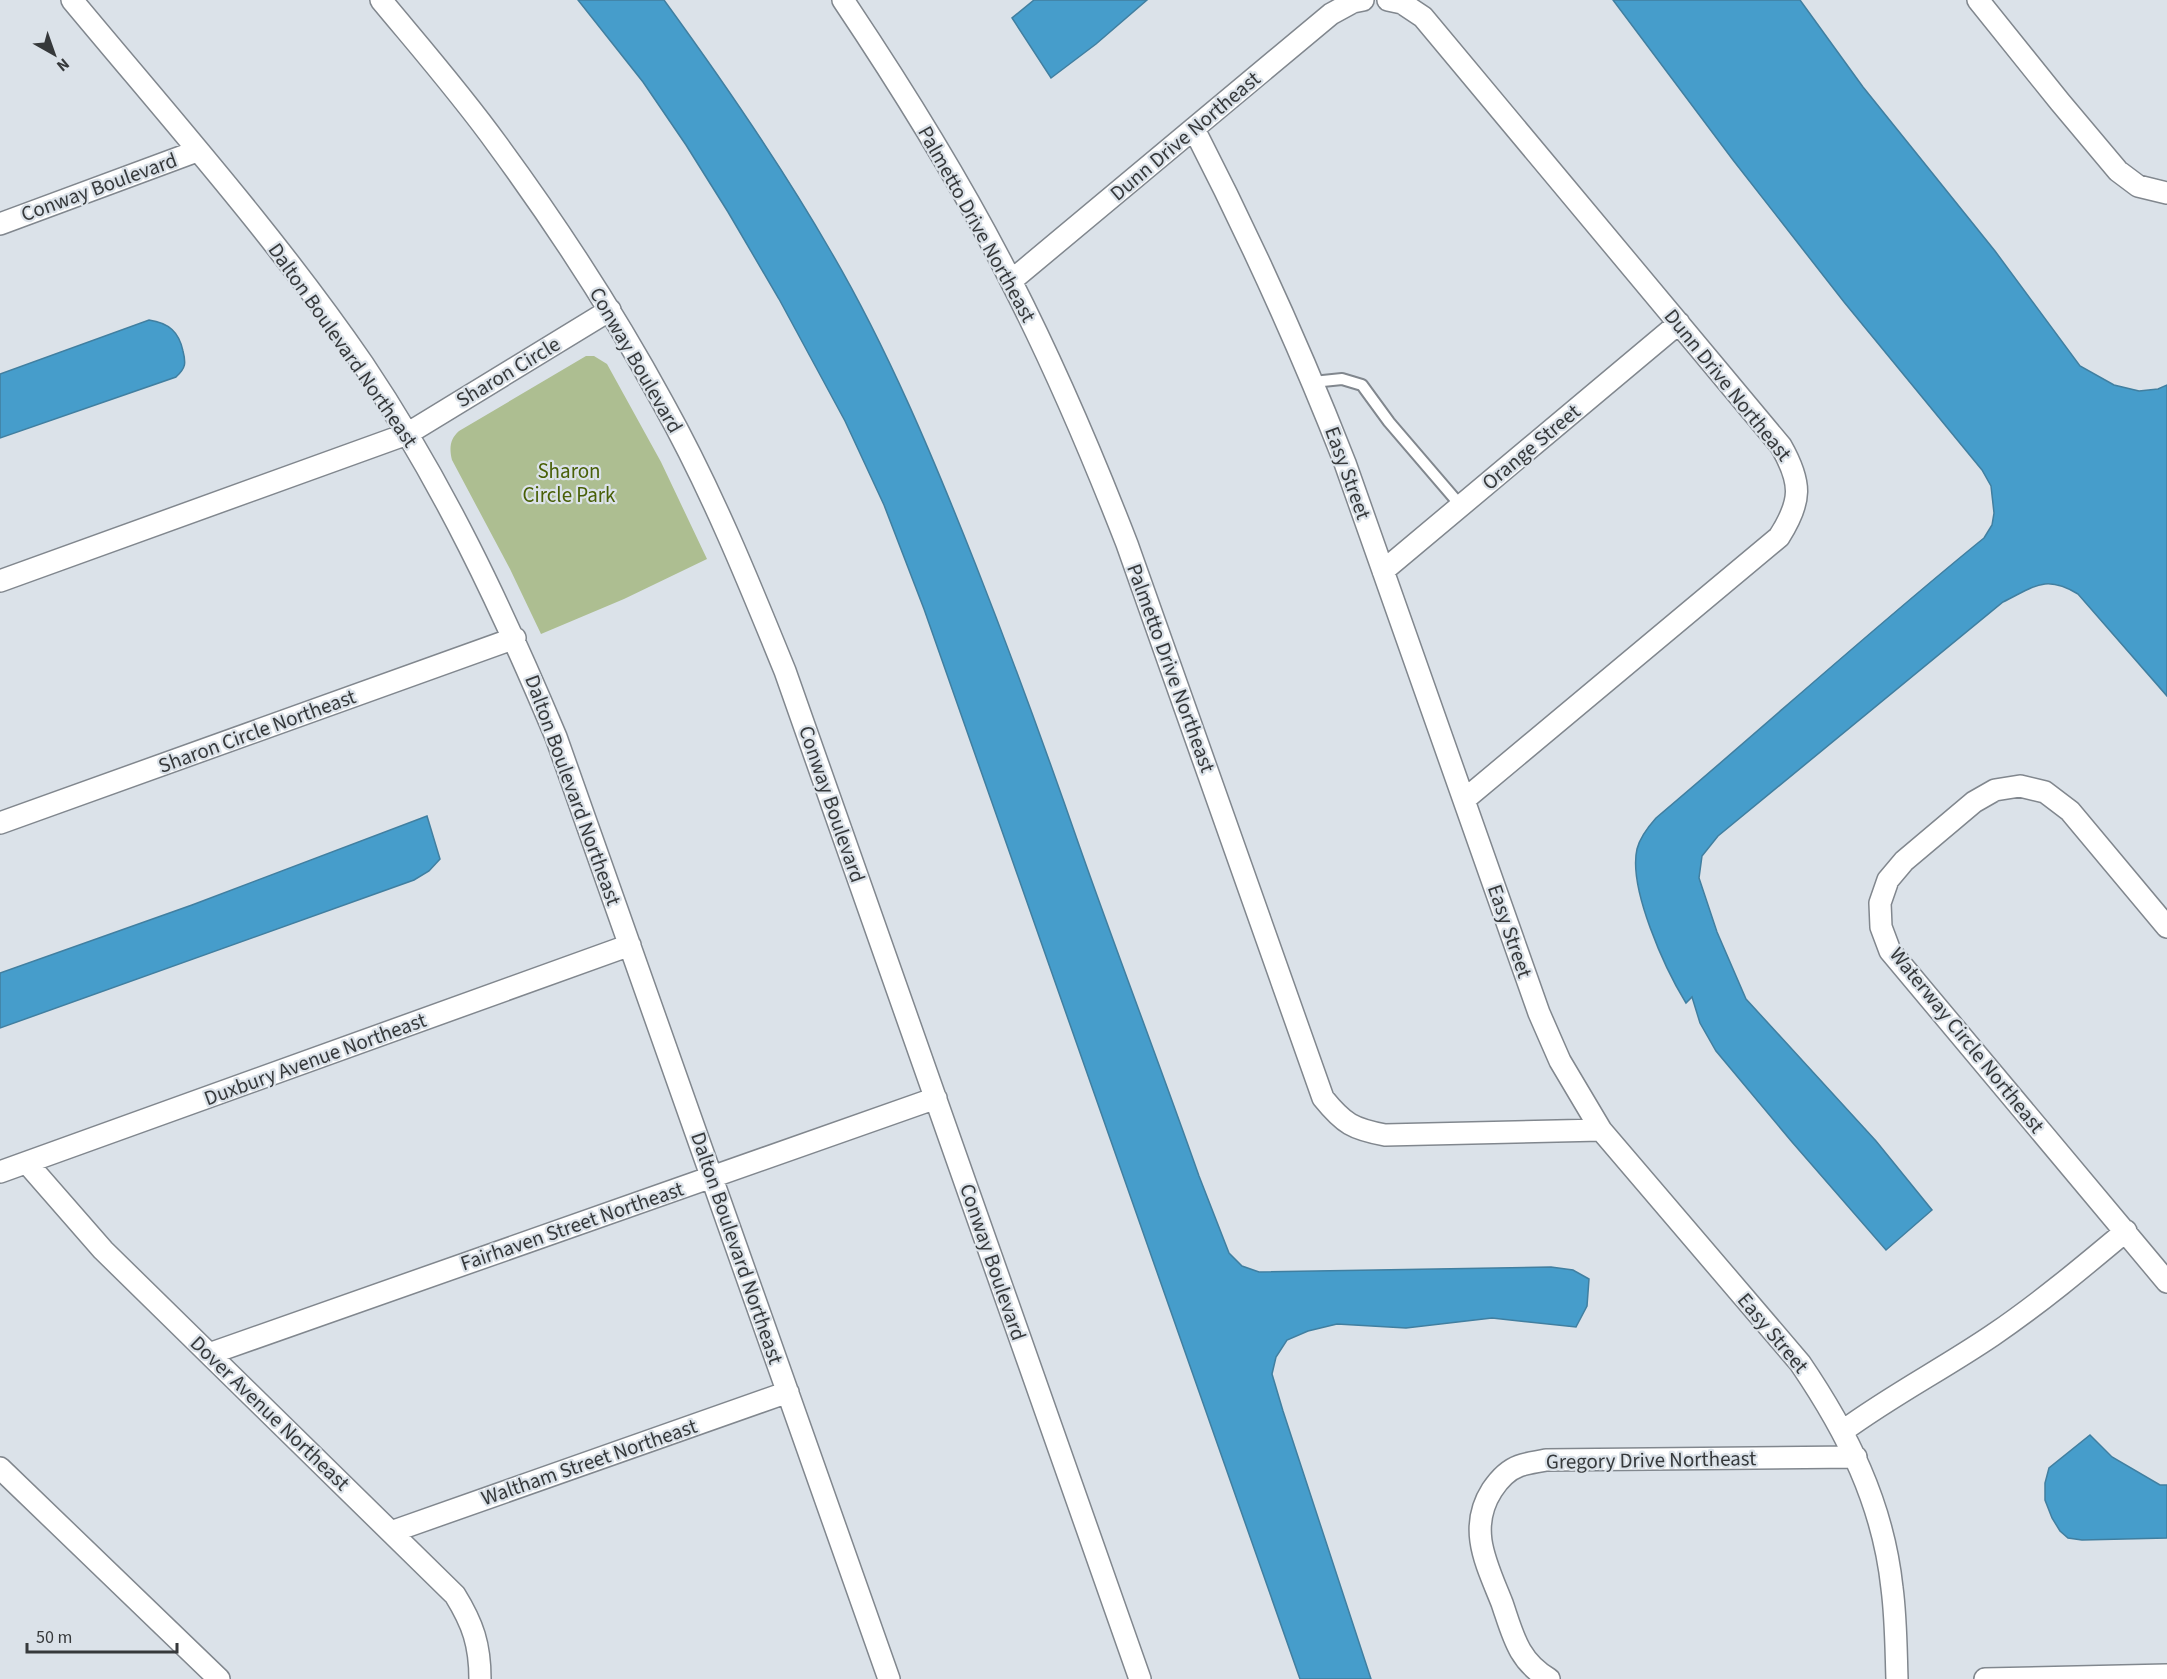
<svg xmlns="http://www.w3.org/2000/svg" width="2167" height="1679" viewBox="0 0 2167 1679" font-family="'Source Sans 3',sans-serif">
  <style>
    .green { fill: #adbe91 }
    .water { fill: #469dcb; stroke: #417fa0; stroke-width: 1.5 }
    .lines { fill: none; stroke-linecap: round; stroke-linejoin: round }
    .lane-casing { stroke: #81878e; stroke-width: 14 }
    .street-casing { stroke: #81878e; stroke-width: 24 }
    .lane { stroke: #fff; stroke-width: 10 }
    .street { stroke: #fff; stroke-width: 21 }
    .labels { text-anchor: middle; stroke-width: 4.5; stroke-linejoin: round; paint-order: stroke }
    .street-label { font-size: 21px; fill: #36393b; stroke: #dbe2e9 }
    .park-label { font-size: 21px; fill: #485f06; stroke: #dbe2e9 }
  </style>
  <rect width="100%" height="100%" fill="#dbe2e9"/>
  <!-- green -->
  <path class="green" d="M586,356H594L607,364L661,462L707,559L624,599L541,634L510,569L452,460C449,448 450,439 459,431Z"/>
  <!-- water -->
  <path class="water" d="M578,0H664C723,81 780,163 830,250C888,349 933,457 975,563C1012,657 1046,750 1079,845C1118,956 1160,1065 1199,1176L1229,1253L1242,1266L1259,1272L1551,1267L1573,1270L1589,1279L1587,1306L1576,1327L1492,1318L1406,1328L1337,1324L1308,1331L1287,1340L1276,1357L1272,1374L1283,1411L1371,1679H1300L924,609L884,505L845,421L779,299L728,212L686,145L643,82Z
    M1034,0H1147L1096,44L1051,78L1012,18Z
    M1613,0H1800L1863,87L1995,251L2080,366L2114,385L2139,391L2158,389L2167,385V696L2078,594C2045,574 2034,587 2003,602L1718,836L1702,856L1699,878L1717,932L1746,999L1876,1141L1932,1210L1886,1250L1792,1142L1716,1051L1700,1023L1692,997L1686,1003C1665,969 1628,888 1637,849C1640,837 1648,827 1656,818C1766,725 1873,628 1984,538L1992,525L1994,513L1991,486L1982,470L1844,302L1733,160Z
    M149,320C169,323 179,332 183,351C186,363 186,368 176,377L0,438V374Z
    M427,816L440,859L429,871L414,880L0,1028V973L192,905Z
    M2090,1435L2112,1457L2160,1485H2167V1538L2082,1540L2068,1538L2060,1531L2052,1518L2045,1500V1483L2049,1468Z"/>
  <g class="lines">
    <!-- lane casing -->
    <g class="lane-casing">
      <path id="lane" d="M1313,382L1342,379L1362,385L1389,422L1461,506"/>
    </g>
    <!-- street casing -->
    <g class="street-casing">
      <path id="street" d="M72,0C171,119 275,236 363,364C443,483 501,606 556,737L889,1679
        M381,0C420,47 461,94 497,144C558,227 614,313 663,403C711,489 748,580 785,671L1140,1679
        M843,0C904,91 962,184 1011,281C1055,367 1092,454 1127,544L1323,1098C1344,1124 1353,1129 1385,1135L1601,1130
        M1388,0L1402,3L1423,17L1781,446C1802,483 1802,501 1779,537L1464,800
        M1978,0L2060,102L2118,171L2138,186L2167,193
        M1194,129C1250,238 1300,348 1345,463L1539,1013L1560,1061L1601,1130L1800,1363C1847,1432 1883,1503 1892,1588C1896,1618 1896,1649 1897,1679
        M0,224L197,151
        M1011,281L1331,14L1353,2L1363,0
        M1383,571L1679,323
        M0,581L407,434L610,310
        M0,823L515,638
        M2167,927L2070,811L2045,792L2020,786L1995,790L1974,802L1904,861L1888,880L1880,903L1881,927L1890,951L2167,1282
        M27,1163L103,1250L455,1595C473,1624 480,1645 480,1679
        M0,1172L630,945
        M209,1354L936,1098
        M1843,1431C1892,1395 1943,1369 1993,1335C2040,1303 2083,1267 2126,1231
        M0,1468L219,1679
        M391,1532L788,1392
        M1549,1679C1518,1661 1513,1635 1502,1603C1487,1565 1467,1529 1492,1490C1498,1481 1508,1470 1519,1466C1527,1463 1537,1462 1546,1460L1856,1457
        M1985,1679L2167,1675"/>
    </g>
    <!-- lane -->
    <use href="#lane" class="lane"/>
    <!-- street -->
    <use href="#street" class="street"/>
  </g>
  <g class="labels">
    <!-- street labels -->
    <g class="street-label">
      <text transform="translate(1185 136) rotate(-40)" y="7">Dunn Drive Northeast</text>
      <text transform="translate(99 187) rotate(-20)" y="7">Conway Boulevard</text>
      <text transform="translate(977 224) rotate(61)" y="7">Palmetto Drive Northeast</text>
      <text transform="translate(343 345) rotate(55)" y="7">Dalton Boulevard Northeast</text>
      <text transform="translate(636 360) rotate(60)" y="7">Conway Boulevard</text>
      <text transform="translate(508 372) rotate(-31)" y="7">Sharon Circle</text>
      <text transform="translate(1728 385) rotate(51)" y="7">Dunn Drive Northeast</text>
      <text transform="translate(1531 447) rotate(-40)" y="7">Orange Street</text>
      <text transform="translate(1348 473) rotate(70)" y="7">Easy Street</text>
      <text transform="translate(1171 668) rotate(70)" y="7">Palmetto Drive Northeast</text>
      <text transform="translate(257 731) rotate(-20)" y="7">Sharon Circle Northeast</text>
      <text transform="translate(573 790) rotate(70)" y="7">Dalton Boulevard Northeast</text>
      <text transform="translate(832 804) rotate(71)" y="7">Conway Boulevard</text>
      <text transform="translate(1510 931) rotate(71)" y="7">Easy Street</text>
      <text transform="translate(1967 1040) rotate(51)" y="7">Waterway Circle Northeast</text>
      <text transform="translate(315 1059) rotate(-20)" y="7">Duxbury Avenue Northeast</text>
      <text transform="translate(572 1226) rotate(-19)" y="7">Fairhaven Street Northeast</text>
      <text transform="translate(737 1248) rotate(71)" y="7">Dalton Boulevard Northeast</text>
      <text transform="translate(993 1262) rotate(71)" y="7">Conway Boulevard</text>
      <text transform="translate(1773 1333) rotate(50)" y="7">Easy Street</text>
      <text transform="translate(270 1413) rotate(44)" y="7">Dover Avenue Northeast</text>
      <text transform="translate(1651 1460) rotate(-1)" y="7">Gregory Drive Northeast</text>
      <text transform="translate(589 1462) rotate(-19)" y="7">Waltham Street Northeast</text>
    </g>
    <!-- park labels -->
    <g class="park-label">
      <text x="569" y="478">Sharon<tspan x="569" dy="24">Circle Park</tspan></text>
    </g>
  </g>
  <!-- north arrow -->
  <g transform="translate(54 54) rotate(140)" stroke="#dbe2e9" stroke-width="4.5" paint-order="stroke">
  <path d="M0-4.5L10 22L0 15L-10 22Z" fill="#36393b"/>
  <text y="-9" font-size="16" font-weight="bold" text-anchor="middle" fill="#36393b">N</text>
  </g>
  <!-- scale -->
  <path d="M27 1643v9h150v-9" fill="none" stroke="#36393b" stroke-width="3"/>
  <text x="36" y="1643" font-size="18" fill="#36393b" stroke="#dbe2e9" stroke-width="4.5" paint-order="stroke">50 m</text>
</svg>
